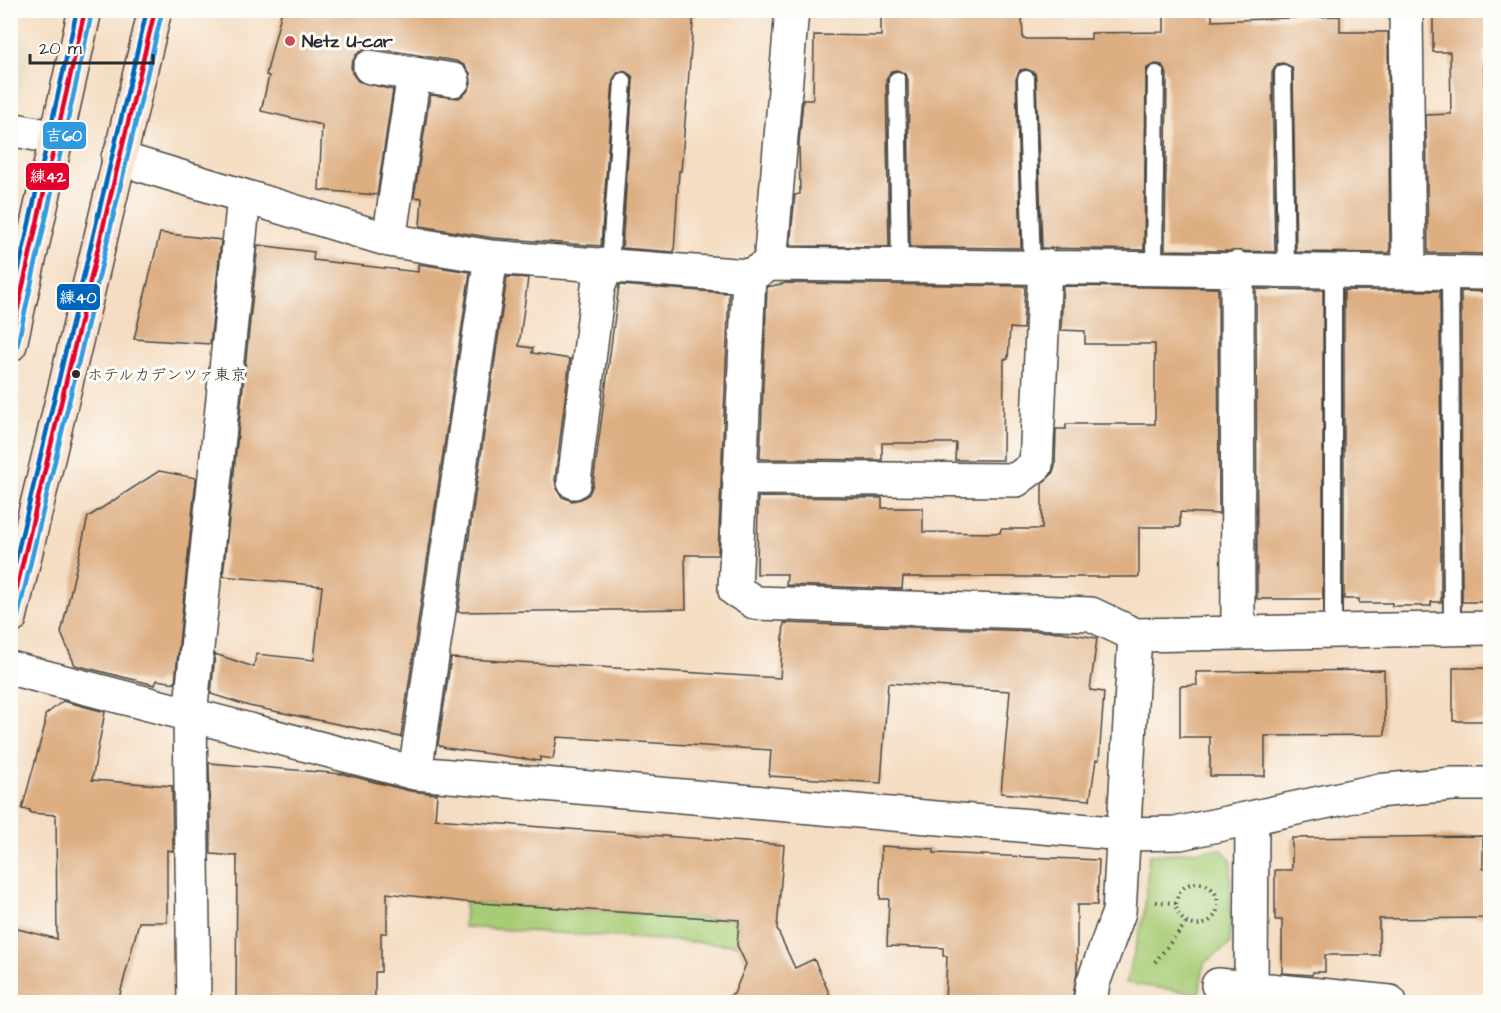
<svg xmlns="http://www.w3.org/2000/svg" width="1501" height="1013" viewBox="0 0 1501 1013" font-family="'Architects Daughter','Klee One',sans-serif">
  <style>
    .built { fill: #e1dcba }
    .green { fill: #a7cc75; stroke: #697c50; stroke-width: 1.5 }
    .building { fill: #ddae82 }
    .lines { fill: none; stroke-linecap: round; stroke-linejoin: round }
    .service-casing { stroke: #494642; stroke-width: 20 }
    .minor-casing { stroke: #494642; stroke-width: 36 }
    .secondary-casing { stroke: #494642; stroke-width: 36 }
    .path { stroke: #494642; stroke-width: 4; stroke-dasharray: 1.5 4.5; stroke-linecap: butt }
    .service { stroke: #fff; stroke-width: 16 }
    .minor { stroke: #fff; stroke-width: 33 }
    .secondary { stroke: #fde4d1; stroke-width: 33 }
    .bus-1-casing { stroke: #fdfcf7; stroke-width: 9 }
    .bus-2-casing { stroke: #fdfcf7; stroke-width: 9 }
    .bus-3-casing { stroke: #fdfcf7; stroke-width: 9 }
    .bus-1 { stroke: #e4002b; stroke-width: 4.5 }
    .bus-2 { stroke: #309ae0; stroke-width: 4.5 }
    .bus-3 { stroke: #0065bd; stroke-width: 4.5 }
    .poi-dot { fill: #d1495b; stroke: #fdfcf7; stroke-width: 2 }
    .bus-dot { fill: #2b2b2b; stroke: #fdfcf7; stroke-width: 2 }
    .labels { text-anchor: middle; stroke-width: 6; stroke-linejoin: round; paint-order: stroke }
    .bus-label { font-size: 16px; fill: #2b2b2b; stroke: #fdfcf7; text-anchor: start }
    .poi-label { font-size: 18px; font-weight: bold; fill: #2b2b2b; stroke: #fdfcf7; text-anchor: start }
    .line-badge { stroke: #fdfcf7; stroke-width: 2 }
    .badge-label { font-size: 16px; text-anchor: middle; font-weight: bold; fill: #fff }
  </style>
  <rect width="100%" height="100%" fill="#fdfcf7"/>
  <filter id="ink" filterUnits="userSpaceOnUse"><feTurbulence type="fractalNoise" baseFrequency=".0167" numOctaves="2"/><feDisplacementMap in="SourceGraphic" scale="12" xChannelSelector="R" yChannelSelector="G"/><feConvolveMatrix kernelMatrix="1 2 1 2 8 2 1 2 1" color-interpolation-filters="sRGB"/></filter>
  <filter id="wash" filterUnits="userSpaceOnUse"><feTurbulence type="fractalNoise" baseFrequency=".008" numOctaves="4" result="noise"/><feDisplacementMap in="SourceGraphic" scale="24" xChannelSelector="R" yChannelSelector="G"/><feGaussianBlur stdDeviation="1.35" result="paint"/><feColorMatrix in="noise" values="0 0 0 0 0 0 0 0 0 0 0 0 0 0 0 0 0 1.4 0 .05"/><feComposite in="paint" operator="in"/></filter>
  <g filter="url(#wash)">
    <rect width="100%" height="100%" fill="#f4ddc2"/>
    <!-- built -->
    <path class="built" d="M10,16L31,48L15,113L10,112Z"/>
    <!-- green -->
    <path class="green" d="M1221,849L1231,860L1230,944L1204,963L1199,994L1126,983L1144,916L1149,855Z
      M465,902L739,920L737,945L464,927Z"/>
    <g id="blocks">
      <!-- building -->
      <path class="building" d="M282,10L694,11L681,171H679L674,252L622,248L633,82L632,76L624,71L618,72L613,80L601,246L493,238L420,226L422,198L414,197L430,95L459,98L467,92L471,83L470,73L464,65L456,61L373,48L364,49L356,55L351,65L352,73L358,81L393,90L377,195L319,190L322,125L261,111L269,76L266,75Z
        M1491,11V51H1483L1491,254L1428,253L1426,115L1451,114L1450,52H1433V12Z
        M1212,13V21L1340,16V32H1388L1390,253L1296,252L1293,73L1292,67L1283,63L1277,64L1272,73L1275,252L1165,250L1167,74L1162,65L1156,64L1147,68L1146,74L1144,250L1042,248L1036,79L1035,73L1026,69L1020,70L1016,79L1021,248L910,247L908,80L906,74L897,70L891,71L886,80L889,247L790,246L795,195L800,194L799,142L803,100H813L814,35L881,36V16H1022L1023,39H1091V33L1164,32V14Z
        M160,233L221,240L210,344L134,339Z
        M258,245L314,252L313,260L418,272V264L470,272L401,737L249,706L211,694L215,654L254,667L256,654L314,660L322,586L223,576Z
        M507,277L528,278L519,346L533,348L532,353L570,359L555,480L557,489L562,497L572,501L581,499L589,494L593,484L619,285L729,293L718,555H685L686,609L458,612Z
        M786,283L1025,286L1023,329L1010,328L1008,359H1004L1003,460H955L956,443H882V460L760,459L767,287Z
        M1063,286L1218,288L1219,514L1180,512V527H1139V577H903L902,589L786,585L787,574H757L758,497L882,498V508H923V532L1000,533L1001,529H1042V484L1052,474L1055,466L1056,429H1066V424H1155V344H1085V331L1061,330Z
        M1256,289L1323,290V599H1257Z
        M1344,290L1440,291L1441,602H1431V606H1392V603H1359V599H1344Z
        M1461,291L1491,292V602H1462Z
        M159,471L196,478L175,683L157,680L155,685L75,665L61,633L88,517Z
        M784,623L1061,632L1097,638L1090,690L1104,692L1099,760H1096L1090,800L1001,793L1010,691L888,683L881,783L769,776L771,750L557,737L553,759L540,757V761L446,748L438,745L451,658L780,678Z
        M1453,668H1491V721H1453Z
        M1384,670L1385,735L1265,736V776H1210V737H1180V686L1197,685L1196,672Z
        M63,701L105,712L92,780L172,786L173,851L167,850V922H139L118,1002H10V927L57,939L56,815L30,813V810L22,809L45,725V715Z
        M209,763L343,774L410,791L437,794L435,819L784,845L777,929L795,968L814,959L833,1002H714L734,994L746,964L737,945L739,920L465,902L387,893V933H381V972H375V1002H236L237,856L211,854Z
        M1483,836V869H1491V918L1379,919V955H1325V972H1313L1312,975L1282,973V920H1275V870H1292V838Z
        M881,846L934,849V853L1099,860L1097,905H1077V973L1072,1002L945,1000L947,956H943V948L887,946L889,899H880Z"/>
    </g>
  </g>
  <g filter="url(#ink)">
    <use href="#blocks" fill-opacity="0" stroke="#494642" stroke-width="1.5"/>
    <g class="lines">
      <!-- service casing -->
      <g class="service-casing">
        <path id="service" d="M1283,73L1286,269
          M1026,79L1032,266
          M897,80L900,265
          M606,268L611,251L623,81
          M1154,268L1156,74
          M1333,270V631
          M1450,272L1452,629"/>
      </g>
      <!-- minor casing -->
      <g class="minor-casing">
        <path id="minor" d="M1406,10L1409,270
          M370,67L453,80
          M10,129L57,138
          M118,158L389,240L491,257L749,276L770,264L1490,273
          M389,240L414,74
          M770,264L792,10
          M1237,268L1238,633
          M749,276L735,590L756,603L1091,614L1135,635L1490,628
          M739,478L1016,480L1036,465L1045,266
          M574,482L598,287L606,268
          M10,668L415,773L1124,834L1180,833L1376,791L1453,784H1490
          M415,773L491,257
          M1218,985L1390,1002
          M1251,988L1252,819
          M194,1002L190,715L244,197
          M1090,1002L1093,983L1119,912L1135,635"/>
      </g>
      <!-- secondary casing -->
      <g class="secondary-casing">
        <path id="secondary" d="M10,345L85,10
          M10,618L155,10"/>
      </g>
      <!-- path -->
      <path class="path" d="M1176 904a21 21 0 1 1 42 0a21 21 0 1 1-42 0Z
        M1156,902L1176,903
        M1155,962L1187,922"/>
      <!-- service -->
      <use href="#service" class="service"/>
      <!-- minor -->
      <use href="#minor" class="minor"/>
      <!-- secondary -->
      <use href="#secondary" class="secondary"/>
      <!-- bus-1 casing -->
      <g class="bus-1-casing">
        <path id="bus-1" d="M10,343L85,10
          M10,616L155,10"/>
      </g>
      <!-- bus-2 casing -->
      <g class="bus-2-casing">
        <path id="bus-2" d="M17,347L92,12
          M17,620L162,12"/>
      </g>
      <!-- bus-3 casing -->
      <g class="bus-3-casing">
        <path id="bus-3" d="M10,308L77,10
          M10,584L147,10"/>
      </g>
      <!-- bus-1 -->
      <use href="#bus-1" class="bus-1"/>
      <!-- bus-2 -->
      <use href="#bus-2" class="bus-2"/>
      <!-- bus-3 -->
      <use href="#bus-3" class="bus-3"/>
    </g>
  </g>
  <!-- markers -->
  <circle class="poi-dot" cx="290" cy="41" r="6"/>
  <circle class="bus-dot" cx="76" cy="374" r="5"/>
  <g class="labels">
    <!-- bus labels -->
    <g class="bus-label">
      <text x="87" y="380">ホテルカデンツァ東京</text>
    </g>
    <!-- poi labels -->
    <g class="poi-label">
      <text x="302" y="47">Netz U-car</text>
    </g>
  </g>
  <g class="line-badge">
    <rect x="42" y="121" width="45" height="29" rx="6" fill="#309ae0"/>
    <rect x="25" y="162" width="45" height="29" rx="6" fill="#e4002b"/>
    <rect x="56" y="283" width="45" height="28" rx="6" fill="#0065bd"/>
  </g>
  <g class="badge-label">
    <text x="64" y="141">吉60</text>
    <text x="48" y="182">練42</text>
    <text x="78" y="303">練40</text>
  </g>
  <!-- margin -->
  <rect width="1501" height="1013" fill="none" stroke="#fdfcf7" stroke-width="36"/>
  <!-- scale -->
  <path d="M30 54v9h123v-9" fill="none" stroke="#2b2b2b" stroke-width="3"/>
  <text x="39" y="54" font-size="18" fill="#2b2b2b" stroke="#fdfcf7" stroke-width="4.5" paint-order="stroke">20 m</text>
</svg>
